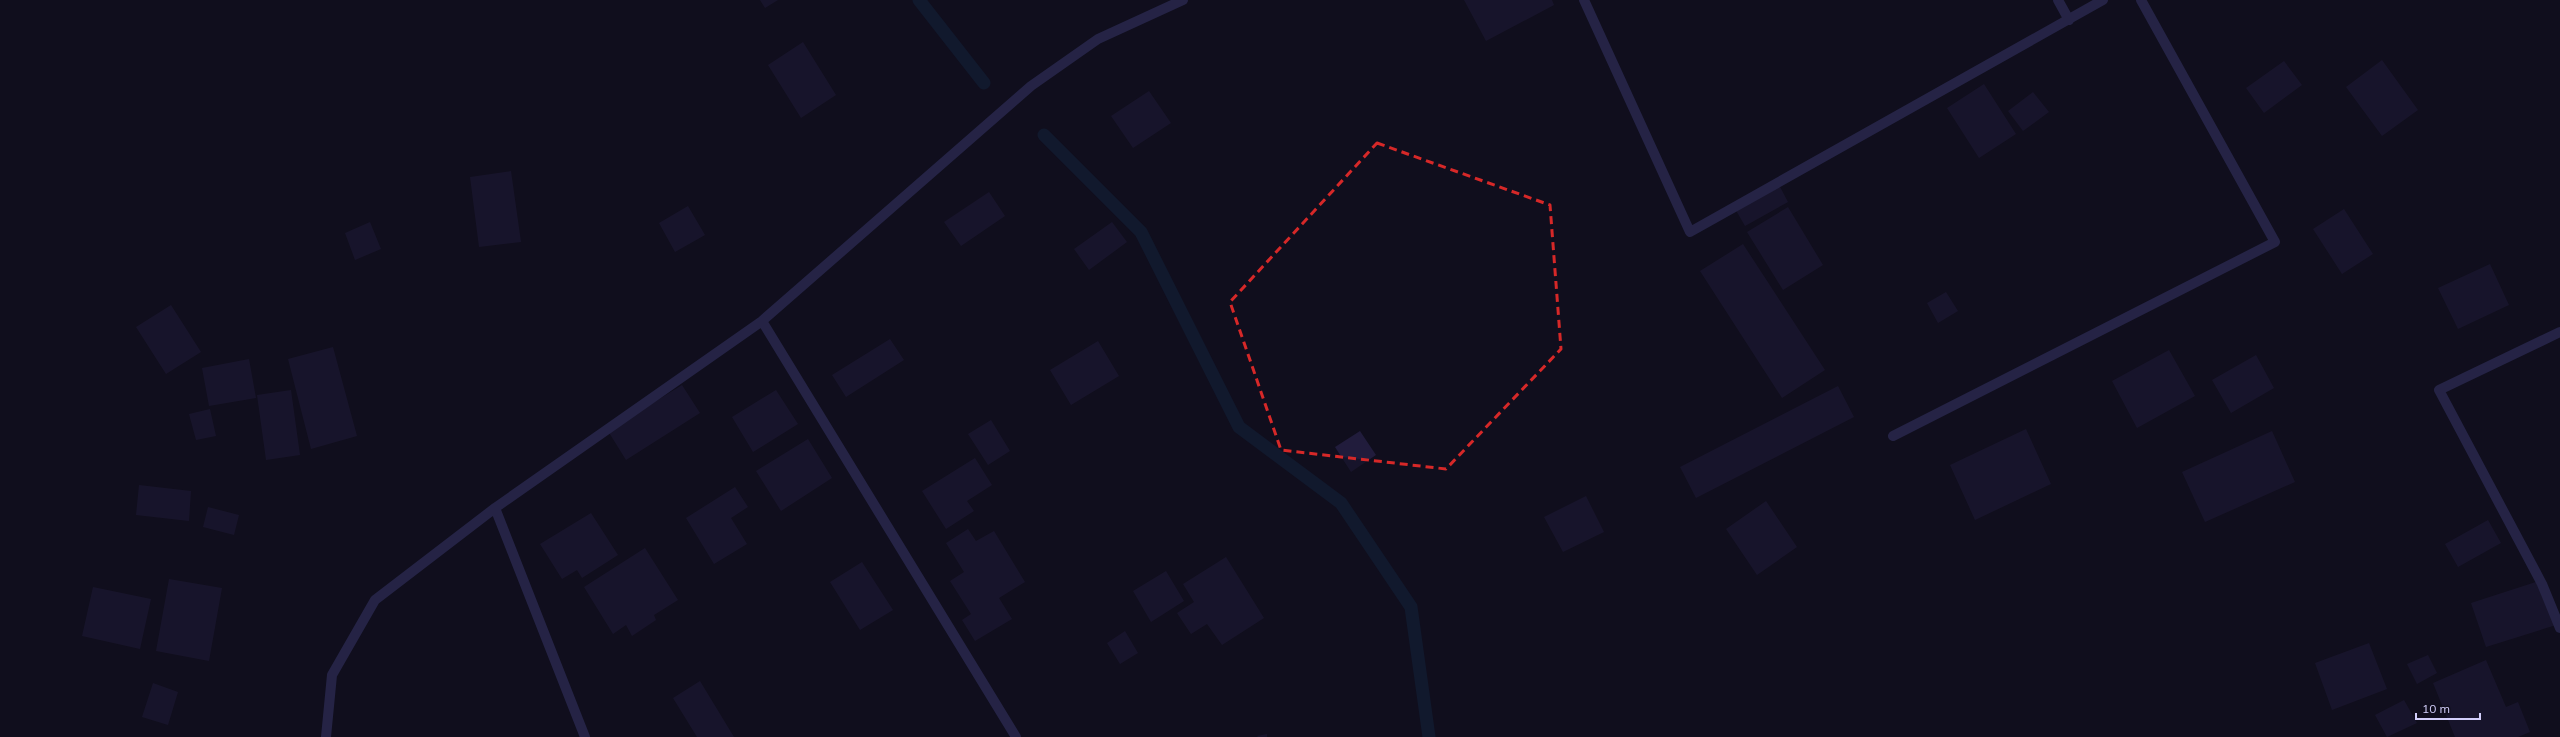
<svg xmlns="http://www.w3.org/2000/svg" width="2560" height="737" viewBox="0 0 2560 737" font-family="Mulish,sans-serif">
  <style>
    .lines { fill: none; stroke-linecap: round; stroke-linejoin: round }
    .stream { stroke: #122641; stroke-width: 13 }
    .building { fill: #211c3c }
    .lane { stroke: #3e3d77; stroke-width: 10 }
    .street { stroke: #3e3d77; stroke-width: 10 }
    .marked { fill: none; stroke: #d62828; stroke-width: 3; stroke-dasharray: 8 5; stroke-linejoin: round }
  </style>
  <rect width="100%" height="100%" fill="#100e1d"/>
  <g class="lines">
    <!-- stream -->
    <path class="stream" d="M919,0L984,83
      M1044,135L1141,232L1239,427L1341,503L1411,607L1429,737"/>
  </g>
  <!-- building -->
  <path class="building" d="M760,0H778L765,8Z
    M1464,0H1552L1554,5L1486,41Z
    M803,42L836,95L801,118L768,65Z
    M2382,60L2418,110L2382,136L2346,87Z
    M2284,61L2302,85L2264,113L2246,88Z
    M1984,84L2016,134L1979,158L1947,108Z
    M1149,91L1171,123L1133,148L1111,116Z
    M2033,92L2049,112L2023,131L2008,111Z
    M511,171L521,242L479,247L470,177Z
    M1778,183L1788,202L1745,226L1734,207Z
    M989,192L1005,216L961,246L944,222Z
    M688,206L705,235L675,252L659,223Z
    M1788,207L1823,265L1783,290L1747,232Z
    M2344,209L2373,254L2342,274L2313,229Z
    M370,222L381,249L355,260L345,233Z
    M1112,222L1127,242L1089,270L1074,249Z
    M1743,244L1825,370L1782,398L1700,271Z
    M2490,264L2509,305L2458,329L2438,288Z
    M1946,292L1958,311L1938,323L1927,303Z
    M171,305L201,352L166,374L136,327Z
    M890,339L904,360L846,397L832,375Z
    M1098,341L1119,376L1071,405L1050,370Z
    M333,347L357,436L311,449L288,359Z
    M2169,350L2195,396L2137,428L2112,381Z
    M2256,355L2274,388L2231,413L2212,380Z
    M249,359L256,398L209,406L202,368Z
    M682,385L700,413L626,460L608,431Z
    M1838,386L1854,417L1696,498L1680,467Z
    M291,390L300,455L266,460L257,395Z
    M776,390L798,424L753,452L732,417Z
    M210,409L216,436L196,440L189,414Z
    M991,420L1010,451L988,465L968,434Z
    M2026,429L2051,484L1975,520L1950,465Z
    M1360,431L1376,455L1351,472L1335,447Z
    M2272,431L2295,482L2205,522L2182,472Z
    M808,439L832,478L781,511L756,471Z
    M975,458L992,485L967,501L974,511L946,529L922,491Z
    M139,485L191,491L189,521L136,515Z
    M735,487L748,507L731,518L747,544L714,564L686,518Z
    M1586,496L1604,532L1563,552L1544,517Z
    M1766,501L1797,547L1757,575L1726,529Z
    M208,507L239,515L234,535L203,527Z
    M591,513L618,555L582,578L577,570L562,579L540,544Z
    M2488,520L2501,543L2458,567L2445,544Z
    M968,529L976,541L994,531L1025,582L999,598L1012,619L975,641L962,620L971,614L950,581L964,572L946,543Z
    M645,548L678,600L654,615L656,620L632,636L626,625L613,634L584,587Z
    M1226,557L1264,618L1222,645L1207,624L1191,634L1177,613L1194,602L1183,584Z
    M862,562L893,610L860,630L830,582Z
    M1166,571L1184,601L1151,622L1133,591Z
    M169,579L222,588L209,661L156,651Z
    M2542,580L2556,625L2486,647L2471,603Z
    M93,587L151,599L140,649L82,636Z
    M1125,631L1138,653L1120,664L1107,643Z
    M2369,643L2387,689L2332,710L2315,663Z
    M2428,655L2437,673L2417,684L2407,664Z
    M2486,660L2506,707L2518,702L2530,732L2518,737H2455L2433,683Z
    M700,681L734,737H697L673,698Z
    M153,683L178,692L168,725L142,717Z
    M2404,700L2417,723L2387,737L2375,715Z
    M1267,734V737H1258L1257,736Z"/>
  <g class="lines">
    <!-- lane -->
    <path class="lane" d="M1893,436L2275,242L2141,0"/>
    <!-- street -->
    <path class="street" d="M1584,0L1690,232L2103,0
      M2058,0L2069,20
      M762,321L1016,737
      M2560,332L2439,390L2542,584L2560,628
      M495,508L585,737
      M326,737L332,675L375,600L495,508L762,321L1031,86L1098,39L1183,0"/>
  </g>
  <!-- marked area -->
  <path d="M0 0H2560V737H0ZM1377,143L1550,205L1561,349L1446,469L1281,450L1230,302Z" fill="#100e1d" fill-opacity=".55" fill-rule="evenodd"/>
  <path class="marked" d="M1377,143L1550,205L1561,349L1446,469L1281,450L1230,302Z"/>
  <!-- scale -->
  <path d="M2416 713v6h64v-6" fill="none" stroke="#d2cefa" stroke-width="2"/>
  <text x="2422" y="713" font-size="12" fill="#d2cefa" stroke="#100e1d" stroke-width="3" paint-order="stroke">10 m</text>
</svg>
